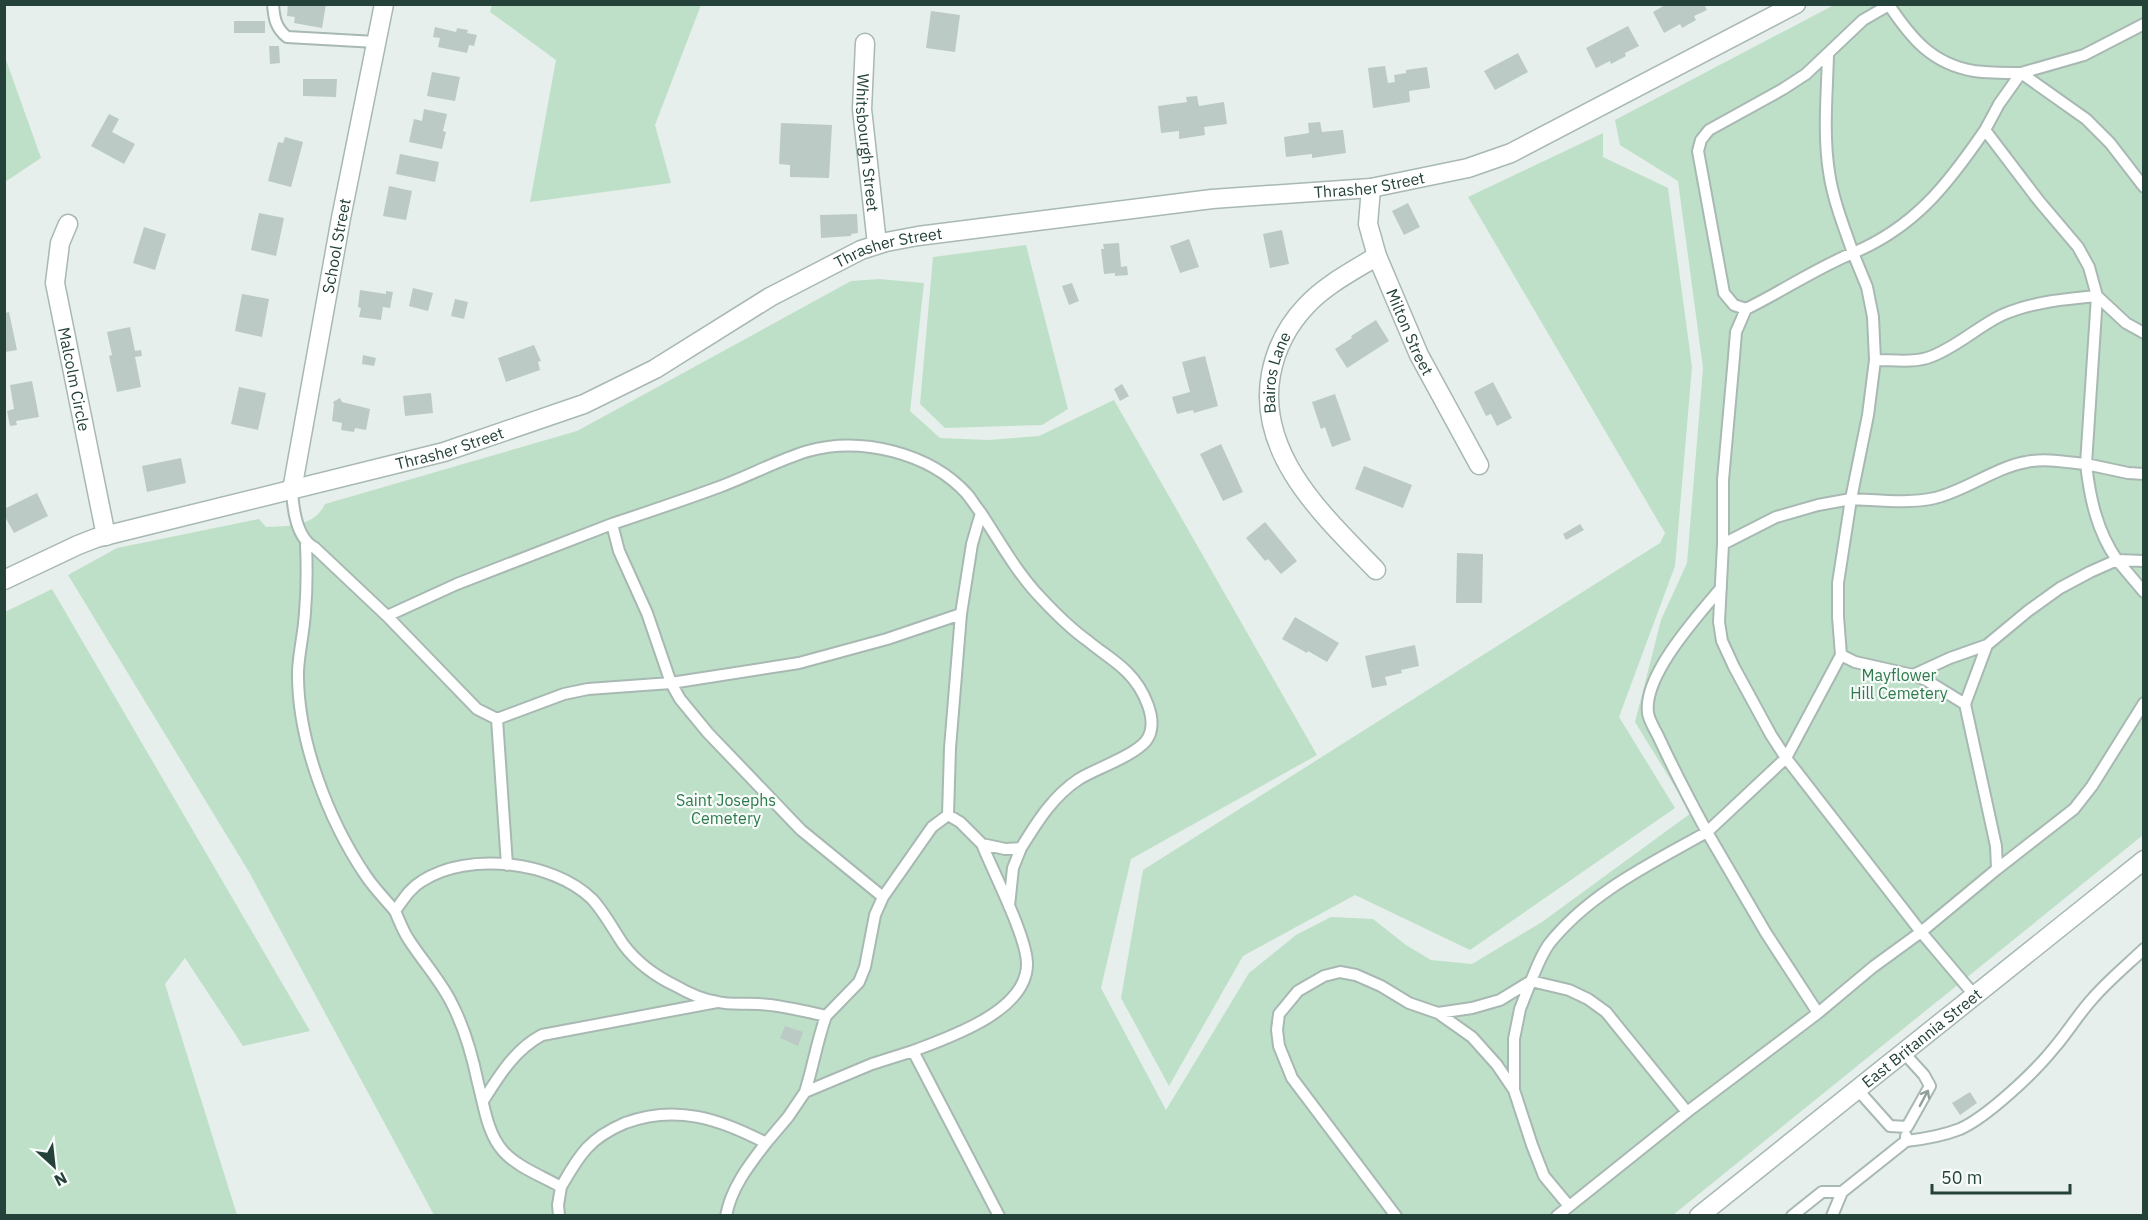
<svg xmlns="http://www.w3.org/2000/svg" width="2148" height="1220" viewBox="0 0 2148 1220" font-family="'IBM Plex Sans',sans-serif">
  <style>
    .green { fill: #bfe0c8 }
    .building { fill: #bbcac4 }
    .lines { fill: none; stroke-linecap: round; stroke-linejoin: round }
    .service-casing { stroke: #a8b8b2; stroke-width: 14 }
    .minor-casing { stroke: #a8b8b2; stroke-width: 21 }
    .tertiary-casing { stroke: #a8b8b2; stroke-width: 21 }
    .service { stroke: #fff; stroke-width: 10 }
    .minor { stroke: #fff; stroke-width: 18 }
    .tertiary { stroke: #fff; stroke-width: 18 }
    .oneway { stroke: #92a09c }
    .labels { text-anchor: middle; stroke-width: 4.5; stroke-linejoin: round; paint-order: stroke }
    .street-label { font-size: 16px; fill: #24423a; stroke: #f7fbf9 }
    .park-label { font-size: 16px; fill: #2d7a4b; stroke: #f7fbf9 }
  </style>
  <rect width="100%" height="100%" fill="#e6efeb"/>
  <!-- green -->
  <path class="green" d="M492,4L701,5L655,125L671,183L530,202L556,60L490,12Z
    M1834,5H2143V835L1673,1215H434L249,872L68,575L117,548L259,519L266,527C289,526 314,527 325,504L577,431L851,281L879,279L924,283L910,411L940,438L988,440L1039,436L1114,400L1317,755L1131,859L1101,988L1166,1110L1249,973L1296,935L1331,917L1373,919L1406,945L1431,960L1472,964L1542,922L1691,813L1635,722L1661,620L1687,563L1703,368L1678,181L1620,145L1615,120Z
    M5,57L41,158L5,182H4Z
    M1603,133V157L1668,188L1692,367L1675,566L1619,717L1675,808L1470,950L1355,895L1243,956L1169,1086L1121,998L1143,870L1660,543L1665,533L1468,197Z
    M1026,245L1068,409L1042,425L945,428L920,404L933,257Z
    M52,589L310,1031L243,1046L185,958L165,984L237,1215H5V612Z"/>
  <!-- building -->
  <path class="building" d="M288,4H326L322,28L294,23L295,17L287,16Z
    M1667,4H1704L1707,10L1694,16L1696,20L1682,28L1680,24L1664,33L1653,12Z
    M931,11L960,15L955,52L926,48Z
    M234,21H265V33H234Z
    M1628,26L1639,46L1625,53L1626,56L1611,64L1610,61L1596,68L1586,48Z
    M435,27L456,32L457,28L468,30L467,33L477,35L474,46L469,45L467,53L438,47L440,38L433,37Z
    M269,46H279L280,63L270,64Z
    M1518,53L1528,72L1495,90L1484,71Z
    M1385,66L1388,83L1395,82L1394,75L1406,73V70L1427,67L1430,88L1409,91L1410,102L1373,108L1368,68Z
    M432,72L460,77L455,101L427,96Z
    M303,79H337L336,97L303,96Z
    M1197,96L1199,106L1224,102L1227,124L1204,127L1205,135L1179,139V131L1161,133L1158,106L1187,102L1186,97Z
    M424,109L447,114L443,131L446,132L442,149L409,142L414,119L422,121Z
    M109,114L119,119L112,132L135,144L124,164L91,146Z
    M1320,122L1322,132L1343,130L1346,153L1312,158V154L1286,157L1284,137L1309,133L1308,123Z
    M781,123L832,125L829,178L790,177V165L779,164Z
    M285,137L303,142L291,187L268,181L278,142L283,143Z
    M400,154L439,162L435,182L396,174Z
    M389,186L412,191L406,220L383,216Z
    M1408,203L1420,227L1404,235L1392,211Z
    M259,213L284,218L276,256L251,250Z
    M857,214L858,233L851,234V236L821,238L820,215Z
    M144,227L166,234L155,270L133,263Z
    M1282,230L1289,264L1270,268L1263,234Z
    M1189,239L1199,267L1180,273L1170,246Z
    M1119,243L1121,267L1127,266L1128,275L1115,276V273L1104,274L1101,249H1104L1103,244Z
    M1072,283L1079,301L1069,305L1062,286Z
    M413,288L433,293L428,311L409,306Z
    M360,290L386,294V291L393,292L390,308L383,307L381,320L359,317L361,308L358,307Z
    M242,294L269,299L262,337L235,331Z
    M455,299L468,302L464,319L451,316Z
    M9,312L17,350L5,352V313Z
    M1376,320L1389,341L1347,368L1335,349L1352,338L1351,336Z
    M130,327L135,351L141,350L142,356L135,357L141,387L117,392L109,356L112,355L107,332Z
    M534,345L541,361L538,362L540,370L506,382L498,358Z
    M363,355L376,358L374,366L362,364Z
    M1205,356L1218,406L1194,413L1193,410L1177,414L1172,397L1190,392L1182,362Z
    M32,381L39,417L16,421L17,425L10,426L7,411L14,409L10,385Z
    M1493,382L1512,418L1497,426L1491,414L1486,416L1474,392Z
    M1122,384L1129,396L1120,401L1114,389Z
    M239,387L266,393L258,430L231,424Z
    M431,393L433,413L405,416L403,396Z
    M1335,394L1351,440L1332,447L1325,427L1321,429L1312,402Z
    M340,398L342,402L370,409L366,430L355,428L354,432L341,430L342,423L332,421L334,404L333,402Z
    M1221,444L1243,492L1223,501L1200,454Z
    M181,458L186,483L147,492L142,466Z
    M1364,466L1412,485L1403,508L1355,489Z
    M37,493L48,516L14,533L4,515V509Z
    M1265,522L1297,561L1281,574L1268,559L1265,561L1246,538Z
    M1580,524L1584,530L1566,540L1563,534Z
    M1457,553L1483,554L1482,603H1456Z
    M1295,617L1339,643L1327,662L1308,651L1307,653L1282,639Z
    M1415,645L1419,666L1401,670L1402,673L1385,677L1387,685L1372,688L1365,656Z
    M785,1026L803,1032L798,1046L780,1038Z
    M1970,1092L1977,1103L1960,1115L1952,1103Z"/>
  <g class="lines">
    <!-- service casing -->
    <g class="service-casing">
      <path id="service" d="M273,4C274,19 276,28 287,37L376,42
        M2144,24L2084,55L2021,73L2086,119L2110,143L2144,187
        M1828,55C1827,94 1823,134 1829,172C1833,200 1844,227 1853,253C1915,227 1948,184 1985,130
        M1746,309C1783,291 1816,268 1853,253L1867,287L1873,317L1875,360C1893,360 1914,363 1930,357C1957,347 1977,327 2002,315C2032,302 2064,299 2097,296L2086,464C2066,462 2045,458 2026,462C1994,468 1967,490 1935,498C1908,504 1879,500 1851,499L1868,415L1875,360
        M292,490C293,509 296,538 315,548L387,616L477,709L497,719L507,865
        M306,544C307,567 307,589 305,612C304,632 299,651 298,671C297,739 328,820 366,876C374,888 385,899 395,911
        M1723,544L1776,517L1818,505L1851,499L1838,583V617L1841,655L1855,662L1913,675
        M2144,561L2117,560L2144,592
        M1721,588C1698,616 1643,675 1648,713C1649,721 1656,731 1659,738C1674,770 1690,801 1707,832L1786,758L1771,735L1734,667L1722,641L1719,622L1723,544V480L1734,357L1736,332L1746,309L1734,305L1724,293L1698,151L1701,140L1709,130L1783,89L1806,74L1863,20L1889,5C1911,38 1932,64 1974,71C1989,73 2006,73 2021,73L1999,104L1985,130L2039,201L2078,247L2089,267L2097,296L2126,323L2144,333
        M387,616L457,584L612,524
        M1987,645L1965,704L1926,680L1913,675L1950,658L1987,645L2028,611L2060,588L2090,572L2117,560C2097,531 2090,499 2086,464L2128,473L2144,474
        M1965,704L1996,846L1997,869
        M497,719L564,694L588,689L671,683L799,663L887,639L961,614L972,544L981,513C1000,542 1017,573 1041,598C1055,613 1071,629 1088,641C1101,652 1115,660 1127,672C1142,687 1161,721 1146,741C1132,757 1097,768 1079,779C1053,796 1037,822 1021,848L1005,849L982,844C993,872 1027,937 1027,964C1027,1011 950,1037 913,1051
        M948,815L950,748L961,614
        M883,897L801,830L708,733L680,699L671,683L647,613L619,551L612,524C648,512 684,500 719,487C749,476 778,460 808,451C861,436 930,453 967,494C972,500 976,507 981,513
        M1009,906L1013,868L1021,848
        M1531,981L1520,1009L1514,1039V1090L1532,1145L1544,1176L1569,1206
        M1975,996L1921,932L1997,869L2074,809L2092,786L2144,703
        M1438,1013L1472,1037L1497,1065L1514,1090
        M1818,1013L1687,1112L1606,1012L1588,999L1569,990L1531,981C1536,969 1541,955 1549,944C1589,893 1652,863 1707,832L1766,933L1818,1013L1873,967L1921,932L1786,758L1841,655
        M826,1016L859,982L865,967L875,915L883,897L932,827L948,815L960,822L982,844
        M1857,1089L1890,1126L1907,1127L1930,1086L1924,1075L1904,1053
        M805,1092C813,1067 817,1041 826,1016C804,1011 781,1005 759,1004C745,1003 731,1005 718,1002C704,1000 688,993 676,986C655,976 637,963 623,944C613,929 604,912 592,899C553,861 468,851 422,881C410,888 403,900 395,911C399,920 403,931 409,940C422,960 439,979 450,1000C464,1026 472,1054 478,1083C484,1105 487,1133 503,1151C517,1167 542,1176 561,1187C569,1173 576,1160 587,1148C597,1137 611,1129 625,1123C676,1104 720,1119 766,1143L788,1117L805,1092L872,1064L913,1051L999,1216
        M483,1101C499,1076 514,1050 542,1035L717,1002
        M1906,1141C1924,1139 1942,1136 1960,1129C1987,1117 2035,1072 2054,1048C2068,1032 2079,1013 2094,997C2109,980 2127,965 2144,949
        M559,1216L558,1205L561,1187
        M726,1216C731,1188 749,1165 766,1143
        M1396,1216L1292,1078L1279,1046L1277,1030L1279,1014L1298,991L1324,976L1340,972L1356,975L1381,986L1409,1003L1438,1013L1472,1008L1500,1000L1531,981
        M1557,1216L1687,1112
        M1792,1216L1822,1192H1842
        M1832,1216L1842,1192L1906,1141V1136"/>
    </g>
    <!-- minor casing -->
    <g class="minor-casing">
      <g id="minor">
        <path id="s1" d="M865,43L862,109L877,244"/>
        <path id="s2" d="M1371,188L1368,224L1377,256L1419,355L1479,465"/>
        <path id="s3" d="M68,224L60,243L55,283L106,536"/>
        <path id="s4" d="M1376,570C1325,517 1256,455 1271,374C1276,348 1288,325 1306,306C1325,285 1353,271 1377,256"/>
        <path id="s5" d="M4,580L78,545L96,538L444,452L584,404L655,369L770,297L861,250L886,242L918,236L1212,199L1371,188L1468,168L1511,153L1796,4"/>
        <path id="s6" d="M1699,1216L2144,860"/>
      </g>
    </g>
    <!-- tertiary casing -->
    <g class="tertiary-casing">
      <g id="tertiary">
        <path id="s7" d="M292,490L341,218L384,4"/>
      </g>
    </g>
    <!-- service -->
    <use href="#service" class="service"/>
    <!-- minor -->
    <use href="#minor" class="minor"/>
    <!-- tertiary -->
    <use href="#tertiary" class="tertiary"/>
  </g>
  <!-- one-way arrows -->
  <defs><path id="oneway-shaft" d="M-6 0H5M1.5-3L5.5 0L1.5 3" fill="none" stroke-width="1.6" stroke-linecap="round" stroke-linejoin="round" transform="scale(1.5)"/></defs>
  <use class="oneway" href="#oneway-shaft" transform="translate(1924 1098) rotate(-62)"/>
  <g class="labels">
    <!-- street labels -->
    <g class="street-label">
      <text dy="6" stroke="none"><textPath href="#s1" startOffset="100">Whitsbourgh Street</textPath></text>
      <text dy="6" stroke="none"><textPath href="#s5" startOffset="1438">Thrasher Street</textPath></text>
      <text dy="6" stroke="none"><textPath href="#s7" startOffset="248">School Street</textPath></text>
      <text dy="6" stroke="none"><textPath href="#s5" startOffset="952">Thrasher Street</textPath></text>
      <text dy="6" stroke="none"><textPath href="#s2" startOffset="152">Milton Street</textPath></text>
      <text dy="6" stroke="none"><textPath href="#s4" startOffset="234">Bairos Lane</textPath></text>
      <text dy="6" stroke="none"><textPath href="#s3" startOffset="159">Malcolm Circle</textPath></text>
      <text dy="6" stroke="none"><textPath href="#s5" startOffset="466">Thrasher Street</textPath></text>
      <text dy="6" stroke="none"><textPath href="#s6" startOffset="285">East Britannia Street</textPath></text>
    </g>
    <!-- park labels -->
    <g class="park-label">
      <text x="1899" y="681">Mayflower<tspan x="1899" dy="18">Hill Cemetery</tspan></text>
      <text x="726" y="806">Saint Josephs<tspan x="726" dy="18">Cemetery</tspan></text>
    </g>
  </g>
  <!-- border -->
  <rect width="2148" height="1220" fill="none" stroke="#24423a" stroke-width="12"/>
  <!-- north arrow -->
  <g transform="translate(54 1166) rotate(153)" stroke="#f7fbf9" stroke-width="4.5" paint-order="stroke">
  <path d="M0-4.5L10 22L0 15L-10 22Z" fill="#24423a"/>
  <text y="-9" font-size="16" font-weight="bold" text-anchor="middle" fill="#24423a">N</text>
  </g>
  <!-- scale -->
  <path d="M1932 1184v9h138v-9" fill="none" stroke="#24423a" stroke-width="3"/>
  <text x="1941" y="1184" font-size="18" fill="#24423a" stroke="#f7fbf9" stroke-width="4.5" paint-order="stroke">50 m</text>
</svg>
